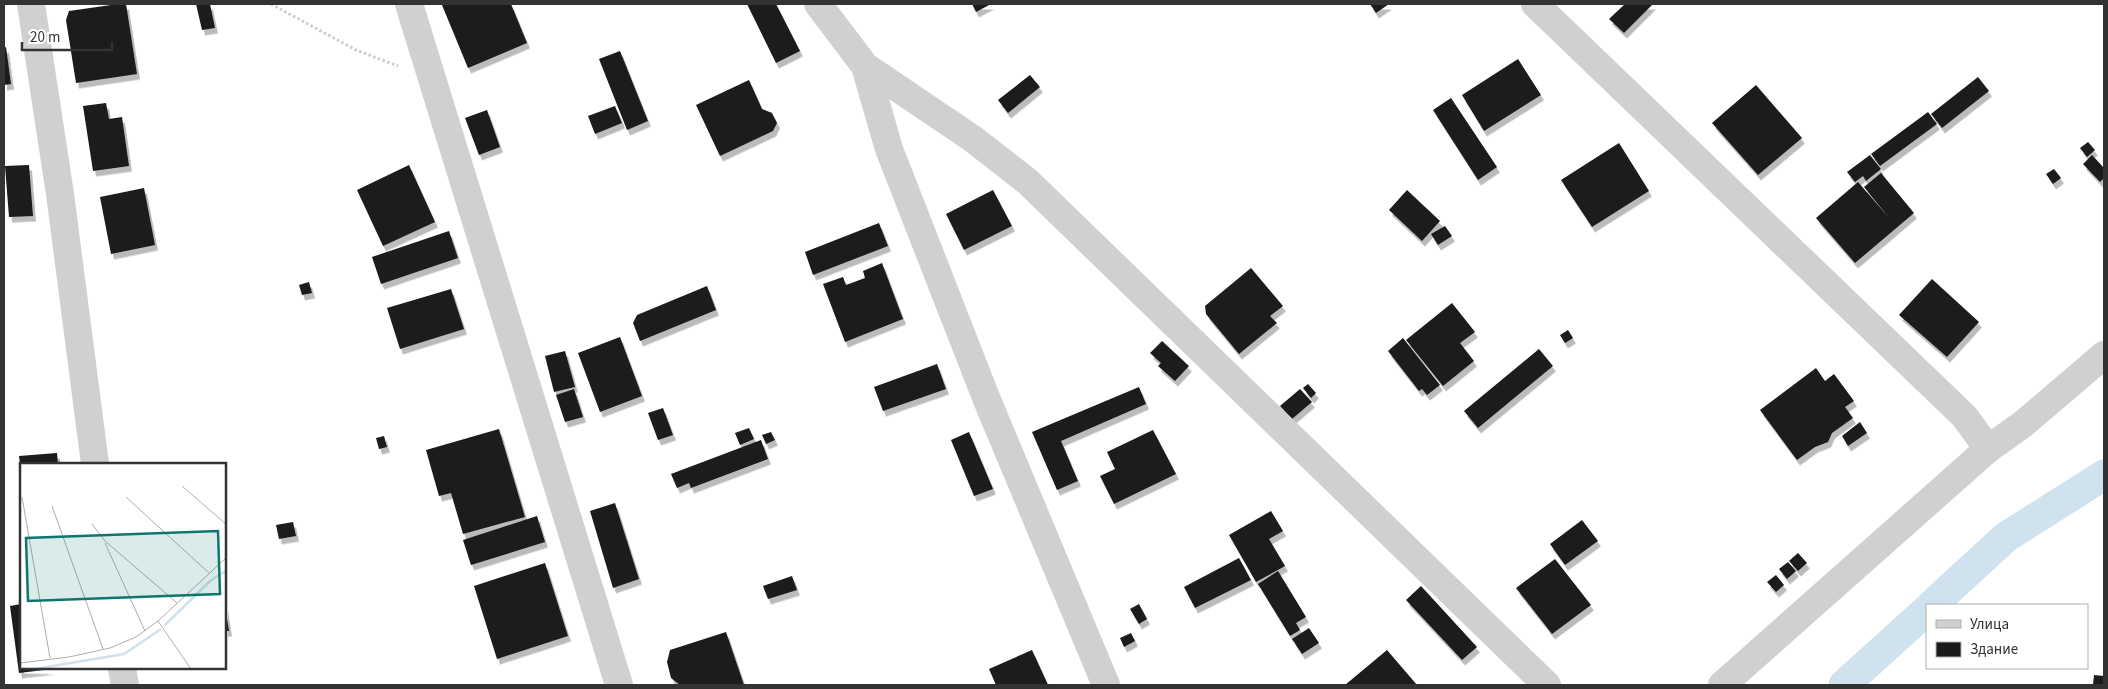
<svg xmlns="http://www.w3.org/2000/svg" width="2108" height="689" viewBox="0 0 2108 689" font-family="'Source Sans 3',sans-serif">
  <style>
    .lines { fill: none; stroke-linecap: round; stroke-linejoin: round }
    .canal { stroke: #cfe2ee; stroke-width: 31 }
    .building { fill: #1a1a1a; filter: url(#shadow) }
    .path { stroke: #cdcdcd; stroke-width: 3; stroke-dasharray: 2.5 2.5; stroke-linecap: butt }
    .minor { stroke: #d0d0d0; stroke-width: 28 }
    .inset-river { fill: none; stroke: #cfe2ee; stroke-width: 2.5 }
    .inset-road { fill: none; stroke: #adadad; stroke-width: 1 }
    .view { fill: #0f766e; fill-opacity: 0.15; stroke: #0f766e; stroke-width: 2.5 }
    .inset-edge { fill: none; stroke: #333; stroke-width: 2.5 }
  </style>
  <defs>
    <filter id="shadow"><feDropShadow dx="3" dy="5.5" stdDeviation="0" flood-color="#0004"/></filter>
  </defs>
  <rect width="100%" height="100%" fill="#fff"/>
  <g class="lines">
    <!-- canal -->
    <path class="canal" d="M1932,605L2006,537L2104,475
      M1844,685L1927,610"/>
  </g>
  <!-- building -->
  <path class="building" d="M118,4H126L137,74L76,83L66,20L69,11Z
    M196,4H210L215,28L202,30Z
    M445,4H511L527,43L468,68L442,5Z
    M747,4H776L800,51L776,63Z
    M972,4H991L976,12Z
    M1370,4H1389L1376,13Z
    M1625,4H1653L1624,33L1609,19Z
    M6,47L11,84L4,85V48Z
    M620,51L648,121L627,130L599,59Z
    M1518,59L1541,95L1484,131L1462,95Z
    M1030,75L1040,87L1008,113L998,100Z
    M1978,77L1989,91L1942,128L1931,114Z
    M749,80L762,109L772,113L777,123L773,131L720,156L696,105Z
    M1756,85L1802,138L1758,175L1712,123Z
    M1451,98L1497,167L1478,180L1433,110Z
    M106,103L109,119L122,117L129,166L93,171L83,106Z
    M615,106L622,123L595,134L588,116Z
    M487,110L500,147L479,155L465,118Z
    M1928,112L1937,124L1880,166L1871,154Z
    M2088,142L2095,150L2087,157L2080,148Z
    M1619,143L1649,191L1592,227L1561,180Z
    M1870,155L1881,169L1866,181L1863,176L1855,182L1847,172Z
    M2092,155L2104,168V178L2100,182L2083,164Z
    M29,165L33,216L9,217L5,166Z
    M409,165L435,222L383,246L357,190Z
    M2054,169L2061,178L2053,184L2046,174Z
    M1881,173L1914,213L1855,263L1816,218L1858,182L1890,219L1864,187Z
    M144,188L155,245L111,254L100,197Z
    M993,190L1012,226L964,250L946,214Z
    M1407,190L1440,221L1422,241L1389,210Z
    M879,223L888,246L813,275L805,252Z
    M1445,226L1452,236L1438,245L1431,234Z
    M449,231L458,258L381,284L372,257Z
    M882,263L903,319L845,342L823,284L843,277L846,285L865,278L863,271Z
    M1251,268L1283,306L1270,316L1277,323L1239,354L1206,314L1205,306Z
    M1932,279L1979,322L1947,357L1899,315Z
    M309,282L312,293L302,295L299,285Z
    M707,286L716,310L640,341L633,323L637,315Z
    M451,289L464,329L400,349L387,308Z
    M1452,303L1475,332L1460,343L1474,361L1443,386L1406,340Z
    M1568,330L1573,338L1565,343L1560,335Z
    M620,337L642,396L600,412L578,353Z
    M1403,338L1440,385L1427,395L1422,389L1419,391L1388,351Z
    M1162,341L1189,366L1175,381L1158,366L1161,363L1150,353Z
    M1539,349L1553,366L1478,428L1464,411Z
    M565,351L575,387L554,392L545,356Z
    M937,364L946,389L883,411L874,387Z
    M1816,368L1825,381L1834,374L1854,401L1845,407L1853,418L1832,433L1828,442L1815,447L1797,460L1760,410Z
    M1308,384L1316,393L1311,398L1303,388Z
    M1139,387L1146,404L1061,441L1078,481L1057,490L1032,432Z
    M574,389L583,417L565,422L556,395Z
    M1300,389L1312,402L1292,419L1280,406Z
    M663,408L673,435L658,440L648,413Z
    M1860,422L1867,433L1848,446L1842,436Z
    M749,428L754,439L740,445L735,433Z
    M499,429L525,517L463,534L451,493L439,496L426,450Z
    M1153,430L1176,474L1114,504L1100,476L1115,469L1107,452Z
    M771,432L775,440L766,444L762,435Z
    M969,432L993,489L974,496L951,440Z
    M384,436L387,447L379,449L376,438Z
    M761,440L768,459L691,488L689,483L677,488L671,474Z
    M57,453L58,464H20L19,456Z
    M615,503L639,579L613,588L590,511Z
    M1271,511L1283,531L1269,539L1285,566L1256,582L1229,535Z
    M537,516L545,542L471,565L463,540Z
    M1582,520L1598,541L1565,565L1550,544Z
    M293,522L296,536L279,539L276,525Z
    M1798,553L1807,563L1798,571L1789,561Z
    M1239,558L1251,580L1195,608L1184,587Z
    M1555,559L1591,605L1552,634L1516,588Z
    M1788,562L1796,571L1787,579L1779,569Z
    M545,563L568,636L497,659L474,586Z
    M1278,571L1306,617L1296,623L1300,630L1290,636L1258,584Z
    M1776,575L1784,585L1776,592L1767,582Z
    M792,576L797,590L768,599L763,586Z
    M1421,586L1477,647L1462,660L1406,600Z
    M21,604V668L52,669L19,673L10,606Z
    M1139,604L1147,619L1139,624L1130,609Z
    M225,605L229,631H225Z
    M1309,628L1319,643L1302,654L1292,639Z
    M726,632L744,685H680L671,678L667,662L670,650Z
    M1131,633L1135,641L1124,647L1120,638Z
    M1032,650L1048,685H996L989,669Z
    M1387,650L1417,685H1345Z
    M2094,675L2104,676V685H2093Z"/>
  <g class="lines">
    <!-- path -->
    <path class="path" d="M271,4L356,50L398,66"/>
    <!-- minor -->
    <path class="minor" d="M31,4L60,194L95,464
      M409,4L619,685
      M818,4L865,66L973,139L1027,181L1547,685
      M1535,4L1965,417L1988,449
      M865,66L889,149L987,400L1106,685
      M122,668L125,685
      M1722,685L1988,449L2023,424L2104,355"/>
  </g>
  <!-- overview -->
  <g transform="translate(20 463)">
    <rect width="206" height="206" fill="#fff"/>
    <path class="inset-river" d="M144,163L190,118L207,107M15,206L104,191L141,166"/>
    <path class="inset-road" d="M162,23L207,62M2,34L30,195M106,34L189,110M32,43L83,186M72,61L85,78L157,140M85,80L125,168M138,158L171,206M0,200L49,194L90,185L116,174L138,158L207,94"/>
    <path class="view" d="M198,68L200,131L8,138L6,75Z"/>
    <rect width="206" height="206" class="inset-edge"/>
  </g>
  <!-- border -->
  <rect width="2108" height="689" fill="none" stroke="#333333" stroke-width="10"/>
  <!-- legend -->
  <rect x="1926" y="604" width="162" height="65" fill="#ffffff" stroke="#adadad"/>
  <rect x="1936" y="620" width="25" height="8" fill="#d0d0d0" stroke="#adadad"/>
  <text x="1970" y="629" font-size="15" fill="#333333">Улица</text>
  <rect x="1936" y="642" width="25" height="15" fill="#1a1a1a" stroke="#adadad"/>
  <text x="1970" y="654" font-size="15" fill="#333333">Здание</text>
  <!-- scale -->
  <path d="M22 42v8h90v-8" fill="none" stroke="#333333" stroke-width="2.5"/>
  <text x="30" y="42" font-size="15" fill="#333333" stroke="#ffffff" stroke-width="4" paint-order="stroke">20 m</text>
</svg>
